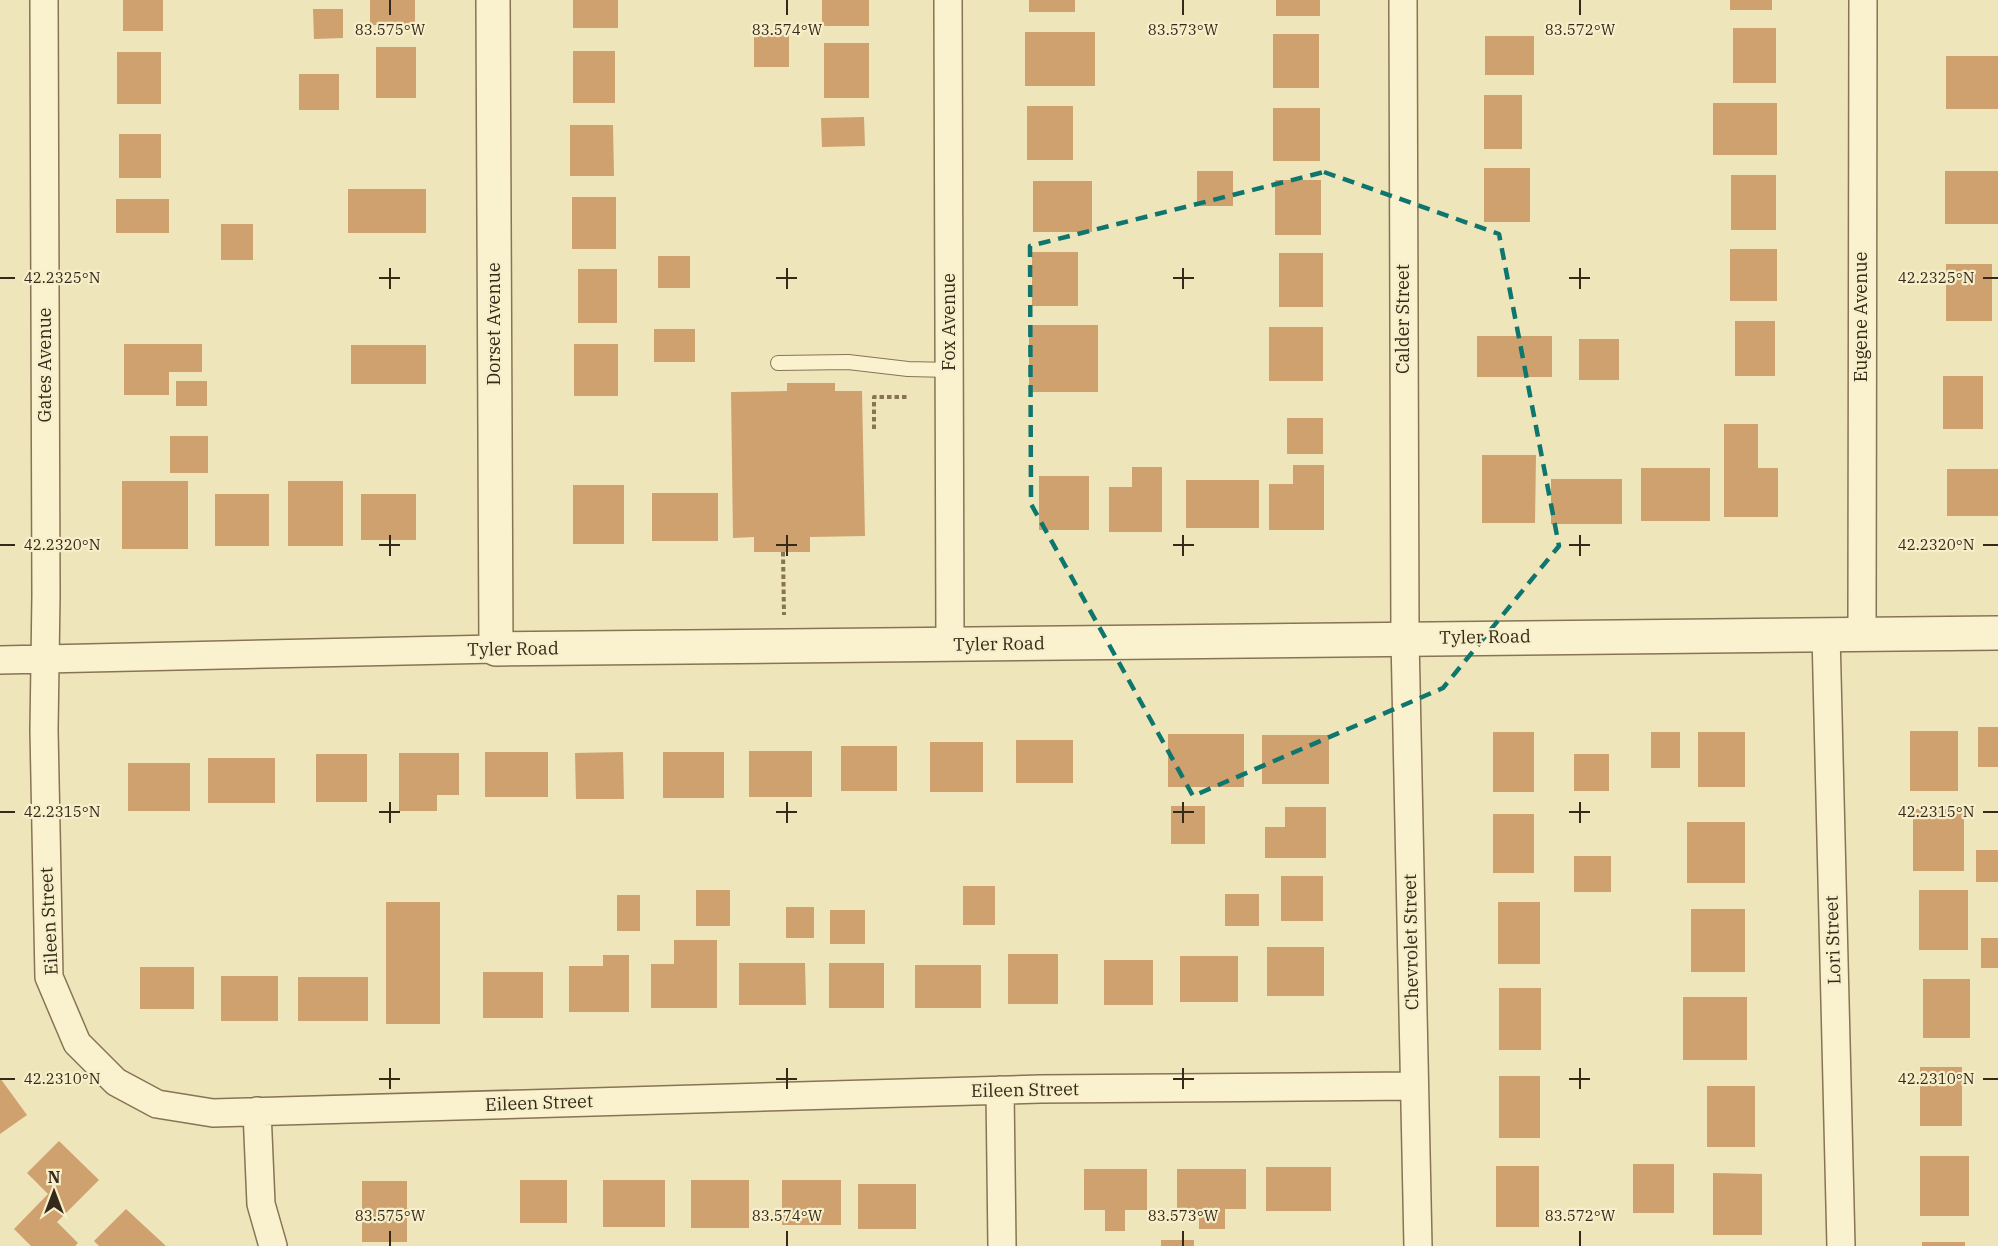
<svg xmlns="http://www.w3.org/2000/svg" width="1998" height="1246" viewBox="0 0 1998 1246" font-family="'IBM Plex Serif',serif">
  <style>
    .building { fill: #cfa16e }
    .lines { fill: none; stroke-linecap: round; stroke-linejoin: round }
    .service-casing { stroke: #877454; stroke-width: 16 }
    .minor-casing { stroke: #877454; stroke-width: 30 }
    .tertiary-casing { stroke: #877454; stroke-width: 36 }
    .path { stroke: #877454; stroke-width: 4; stroke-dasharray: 4.5 3; stroke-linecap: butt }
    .service { stroke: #faf2ce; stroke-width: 14 }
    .minor { stroke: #faf2ce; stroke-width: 27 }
    .tertiary { stroke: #faf2ce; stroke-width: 33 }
    .marked { fill: none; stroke: #0f766e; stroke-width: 4.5; stroke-dasharray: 12 8; stroke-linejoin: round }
    .ticks { fill: none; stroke: #352a1a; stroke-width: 2 }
    .labels { text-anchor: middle; stroke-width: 4.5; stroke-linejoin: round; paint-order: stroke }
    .street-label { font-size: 18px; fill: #352a1a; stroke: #f7eeca }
    .ticks-label { font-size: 15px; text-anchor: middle; fill: #352a1a; stroke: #f7eeca; stroke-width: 4.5; stroke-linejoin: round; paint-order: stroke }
  </style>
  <rect width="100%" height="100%" fill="#efe5bb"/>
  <!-- building -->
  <path class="building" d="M123,0H163V31H123Z
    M370,0H415V25H370Z
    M573,0H618V28H573Z
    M822,0H869V26H822Z
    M1029,0H1075V12H1029Z
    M1276,0H1320V16H1276Z
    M1730,0H1772V10H1730Z
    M313,9H343V38L314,39Z
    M1733,28H1776V83H1733Z
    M1025,32H1095V86H1025Z
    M754,34H789V67H754Z
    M1273,34H1319V88H1273Z
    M1485,36H1534V75H1485Z
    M824,43H869V98H824Z
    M376,47H416V98H376Z
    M573,51H615V103H573Z
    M117,52H161V104H117Z
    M1946,56H1998V109H1946Z
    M299,74H339V110H299Z
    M1484,95H1522V149H1484Z
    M1713,103H1777V155H1713Z
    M1027,106H1073V160H1027Z
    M1273,108H1320V161H1273Z
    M864,117L865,146L822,147L821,118Z
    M570,125H613L614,176H570Z
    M119,134H161V178H119Z
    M1484,168H1530V222H1484Z
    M1197,171H1233V206H1197Z
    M1945,171H1998V224H1945Z
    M1731,175H1776V230H1731Z
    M1275,180H1321V235H1275Z
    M1033,181H1092V232H1033Z
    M348,189H426V233H348Z
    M572,197H616V249H572Z
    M116,199H169V233H116Z
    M221,224H253V260H221Z
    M1730,249H1777V301H1730Z
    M1032,252H1078V306H1032Z
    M1279,253H1323V307H1279Z
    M658,256H690V288H658Z
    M1946,264H1992V321H1946Z
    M578,269H617V323H578Z
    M1735,321H1775V376H1735Z
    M1029,325H1098V392H1029Z
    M1269,327H1323V381H1269Z
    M654,329H695V362H654Z
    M1477,336H1552V377H1477Z
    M1579,339H1619V380H1579Z
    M124,344H202V372H169V395H124Z
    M574,344H618V396H574Z
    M351,345H426V384H351Z
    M1943,376H1983V429H1943Z
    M176,381H207V406H176Z
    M787,383H835V391H862L865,536L810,537V552H754V537L733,538L731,392L787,391Z
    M1287,418H1323V454H1287Z
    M1724,424H1758V468H1778V517H1724Z
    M170,436H208V473H170Z
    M1482,455H1536L1535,523H1482Z
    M1293,465H1324V530H1269V484H1293Z
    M1132,467H1162V532H1109V487H1132Z
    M1641,468H1710V521H1641Z
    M1947,469H1998V516H1947Z
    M1039,476H1089V530H1039Z
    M1551,479H1622V524H1551Z
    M1186,480H1259V528H1186Z
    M122,481H188V549H122Z
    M288,481H343V546H288Z
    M573,485H624V544H573Z
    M652,493H718V541H652Z
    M215,494H269V546H215Z
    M361,494H416V540H361Z
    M1978,727H1998V767H1978Z
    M1910,731H1958V791H1910Z
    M1493,732H1534V792H1493Z
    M1651,732H1680V768H1651Z
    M1698,732H1745V787H1698Z
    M1168,734H1244V787H1168Z
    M1262,735H1329V784H1262Z
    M1016,740H1073V783H1016Z
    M930,742H983V792H930Z
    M841,746H897V791H841Z
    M749,751H812V797H749Z
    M485,752H548V797H485Z
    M623,752L624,799H576L575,753Z
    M663,752H724V798H663Z
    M399,753H459V795H437V811H399Z
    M316,754H367V802H316Z
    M1574,754H1609V791H1574Z
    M208,758H275V803H208Z
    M128,763H190V811H128Z
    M1171,806H1205V844H1171Z
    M1285,807H1326V858H1265V827H1285Z
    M1913,809H1964V871H1913Z
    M1493,814H1534V873H1493Z
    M1687,822H1745V883H1687Z
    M1976,850H1998V882H1976Z
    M1574,856H1611V892H1574Z
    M1281,876H1323V921H1281Z
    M963,886H995V925H963Z
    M696,890H730V926H696Z
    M1919,890H1968V950H1919Z
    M1225,894H1259V926H1225Z
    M617,895H640V931H617Z
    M386,902H440V1024H386Z
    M1498,902H1540V964H1498Z
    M786,907H814V938H786Z
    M1691,909H1745V972H1691Z
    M830,910H865V944H830Z
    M1981,938H1998V968H1981Z
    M674,940H717V1008H651V964H674Z
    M1267,947H1324V996H1267Z
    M1008,954H1058V1004H1008Z
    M603,955H629V1012H569V966H603Z
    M1180,956H1238V1002H1180Z
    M1104,960H1153V1005H1104Z
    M739,963H805L806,1005H739Z
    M829,963H884V1008H829Z
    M915,965H981V1008H915Z
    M140,967H194V1009H140Z
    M483,972H543V1018H483Z
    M221,976H278V1021H221Z
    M298,977H368V1021H298Z
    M1923,979H1970V1038H1923Z
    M1499,988H1541V1050H1499Z
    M1683,997H1747V1060H1683Z
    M1920,1067H1962V1126H1920Z
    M1499,1076H1540V1138H1499Z
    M0,1078L27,1115L0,1134Z
    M1707,1086H1755V1147H1707Z
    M59,1141L99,1180L57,1222L78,1243L75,1246H31L14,1229L48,1194L27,1173Z
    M1920,1156H1969V1216H1920Z
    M1633,1164H1674V1213H1633Z
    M1496,1166H1539V1227H1496Z
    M1266,1167H1331V1211H1266Z
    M1084,1169H1147V1210H1125V1231H1105V1210H1084Z
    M1177,1169H1246V1209H1225V1229H1199V1211H1177Z
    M1713,1173L1762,1174V1235H1713Z
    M520,1180H567V1223H520Z
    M603,1180H665V1227H603Z
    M691,1180H749V1228H691Z
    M782,1180H841V1225H782Z
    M362,1181H407V1242H362Z
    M858,1184H916V1229H858Z
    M126,1209L166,1246H99L94,1241Z
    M1161,1240H1194V1246H1161Z
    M1922,1242H1965V1246H1922Z"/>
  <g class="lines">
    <!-- service casing -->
    <g class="service-casing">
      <path id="service" d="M778,363L848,362L908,369L950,370"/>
    </g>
    <!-- minor casing -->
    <g class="minor-casing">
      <path id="minor" d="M44,0L46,595L44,730L49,977L77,1043L116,1082L157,1104L213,1113L1040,1089L1414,1086
        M948,0L950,644
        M1403,0L1405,638L1418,1246
        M1862,633L1863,0
        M1826,634L1841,1246
        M0,660L496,649
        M1000,1090L1002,1246
        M257,1111L261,1204L273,1246"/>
    </g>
    <!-- tertiary casing -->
    <g class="tertiary-casing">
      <path id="tertiary" d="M493,0L496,649L1998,633"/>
    </g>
    <!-- path -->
    <path class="path" d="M874,429V397H908
      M783,552L784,615"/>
    <!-- service -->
    <use href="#service" class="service"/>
    <!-- minor -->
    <use href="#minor" class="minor"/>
    <!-- tertiary -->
    <use href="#tertiary" class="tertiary"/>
  </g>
  <!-- marked area -->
  <path class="marked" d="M1324,172L1499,234L1559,546L1443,688L1193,796L1031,504L1030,246Z"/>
  <!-- ticks -->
  <path class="ticks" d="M390,0V15M787,0V15M1183,0V15M1580,0V15M390,268V289M787,268V289M1183,268V289M1580,268V289M0,278H15M379,278H400M776,278H797M1173,278H1194M1569,278H1590M1983,278H1998M390,535V556M787,535V556M1183,535V556M1580,535V556M0,545H15M379,545H400M776,545H797M1173,545H1194M1569,545H1590M1983,545H1998M390,802V823M787,802V823M1183,802V823M1580,802V823M0,812H15M379,812H400M776,812H797M1173,812H1194M1569,812H1590M1983,812H1998M390,1068V1089M787,1068V1089M1183,1068V1089M1580,1068V1089M0,1079H15M379,1079H400M776,1079H797M1173,1079H1194M1569,1079H1590M1983,1079H1998M390,1231V1246M787,1231V1246M1183,1231V1246M1580,1231V1246"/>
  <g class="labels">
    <!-- street labels -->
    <g class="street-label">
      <text transform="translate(1861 317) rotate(-90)" y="6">Eugene Avenue</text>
      <text transform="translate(1403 319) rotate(-90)" y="6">Calder Street</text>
      <text transform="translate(949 322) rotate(-90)" y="6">Fox Avenue</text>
      <text transform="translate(494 324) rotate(-90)" y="6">Dorset Avenue</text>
      <text transform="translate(45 365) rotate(-90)" y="6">Gates Avenue</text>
      <text transform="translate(1485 637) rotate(-1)" y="6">Tyler Road</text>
      <text transform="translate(999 644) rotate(-1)" y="6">Tyler Road</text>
      <text transform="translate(513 649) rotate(-1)" y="6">Tyler Road</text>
      <text transform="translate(49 921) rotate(-93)" y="6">Eileen Street</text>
      <text transform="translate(1833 940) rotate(-92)" y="6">Lori Street</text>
      <text transform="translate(1411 942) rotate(-91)" y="6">Chevrolet Street</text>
      <text transform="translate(1025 1090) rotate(-1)" y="6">Eileen Street</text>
      <text transform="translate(539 1103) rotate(-2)" y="6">Eileen Street</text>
    </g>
  </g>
  <g class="ticks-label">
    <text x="390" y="35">83.575°W</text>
    <text x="787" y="35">83.574°W</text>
    <text x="1183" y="35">83.573°W</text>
    <text x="1580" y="35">83.572°W</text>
    <text x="62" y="283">42.2325°N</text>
    <text x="1936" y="283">42.2325°N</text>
    <text x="62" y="550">42.2320°N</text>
    <text x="1936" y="550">42.2320°N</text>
    <text x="62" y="817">42.2315°N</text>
    <text x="1936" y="817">42.2315°N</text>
    <text x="62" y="1084">42.2310°N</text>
    <text x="1936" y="1084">42.2310°N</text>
    <text x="390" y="1221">83.575°W</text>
    <text x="787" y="1221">83.574°W</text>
    <text x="1183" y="1221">83.573°W</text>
    <text x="1580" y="1221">83.572°W</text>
  </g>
  <!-- north arrow -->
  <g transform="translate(54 1192)" stroke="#f7eeca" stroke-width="4.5" paint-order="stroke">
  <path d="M0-4.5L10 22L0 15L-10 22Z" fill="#352a1a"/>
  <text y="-9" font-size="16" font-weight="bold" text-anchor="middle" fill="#352a1a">N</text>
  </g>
</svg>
